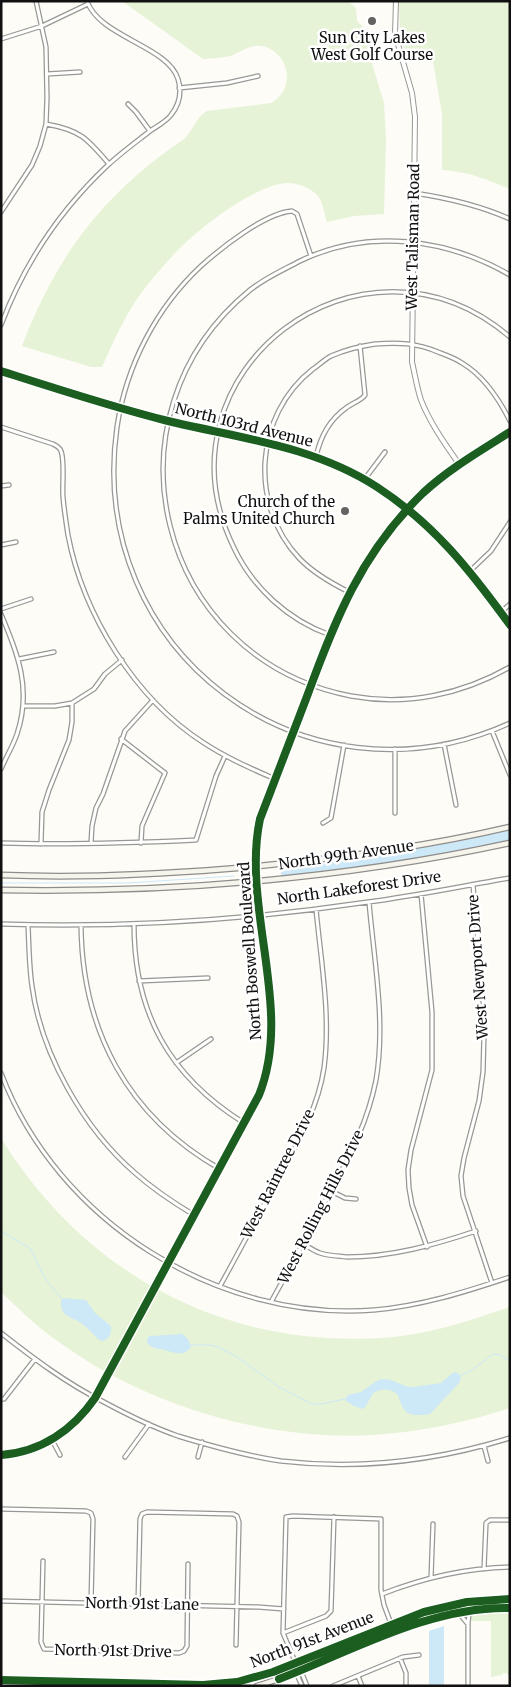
<svg xmlns="http://www.w3.org/2000/svg" width="511" height="1687" viewBox="0 0 511 1687" font-family="Merriweather,serif">
  <style>
    .green { fill: #e7f3d7 }
    .water { fill: #cde8f7 }
    .lines { fill: none; stroke-linecap: round; stroke-linejoin: round }
    .stream { stroke: #cde8f7; stroke-width: 1 }
    .minor-casing { stroke: #979795; stroke-width: 5.5 }
    .tertiary-casing { stroke: #979795; stroke-width: 6 }
    .secondary-casing { stroke: #8e8d8b; stroke-width: 7 }
    .minor { stroke: #fffffe; stroke-width: 3 }
    .tertiary { stroke: #fffffe; stroke-width: 4 }
    .secondary { stroke: #f6f4eb; stroke-width: 4.5 }
    .cycleway-casing { stroke: #fff; stroke-width: 11 }
    .cycleway { stroke: #1b5e20; stroke-width: 8 }
    .poi-dot { fill: #646362; stroke: #fff; stroke-width: 2 }
    .labels { text-anchor: middle; stroke-width: 5; stroke-linejoin: round; paint-order: stroke }
    .poi-label { font-size: 15px; fill: #111; stroke: #fff }
    .street-label { font-size: 15px; fill: #111; stroke: #fff }
  </style>
  <rect width="100%" height="100%" fill="#fdfcf7"/>
  <!-- green -->
  <path class="green" d="M122,1H349L352,5H353L356,8L357,21L364,28L368,50L384,103L386,139L384,214L354,216L327,222C324,213 323,200 316,194C308,187 298,183 288,183C255,184 198,229 176,252C163,266 150,281 139,296C124,318 113,342 102,367H91L22,346C56,256 104,193 184,139C193,131 196,117 207,111L271,103C281,97 286,90 287,78C288,62 273,44 256,46C246,47 239,53 230,56C222,58 212,58 203,59Z
    M399,1H510V189C488,180 467,171 442,170V114L431,50L407,58L400,35Z
    M1,1138C86,1276 230,1352 393,1337C433,1333 472,1320 510,1307V1408C465,1423 419,1432 373,1435C262,1441 141,1404 52,1337C34,1324 18,1308 1,1292Z
    M510,1610V1675H507V1673H503L502,1675L491,1677V1621H470L471,1615L475,1613Z"/>
  <!-- water -->
  <path class="water" d="M510,830V840C434,856 358,869 281,876V869L395,852Z
    M64,1298L86,1300L95,1313L111,1326C112,1333 109,1339 103,1341L99,1340C93,1334 87,1327 81,1323C70,1316 60,1317 61,1300Z
    M182,1334L188,1339L191,1347C183,1357 175,1353 165,1350C157,1348 151,1349 147,1342L148,1337L151,1336Z
    M454,1372L458,1373L461,1378L459,1383L430,1414C409,1417 404,1415 398,1395C391,1388 382,1388 373,1393L366,1406L363,1409L354,1406L345,1400L348,1395L361,1392L375,1382L381,1379L391,1380L408,1387H413L441,1383Z
    M444,1626V1686H429V1631Z"/>
  <g class="lines">
    <!-- stream -->
    <path class="stream" d="M1,883H128L234,876
      M1,1231L31,1249L44,1277L62,1299
      M191,1345H209L218,1347L237,1357L279,1387L312,1404H321L345,1399
      M459,1376L472,1370L493,1354L500,1355L510,1361"/>
    <!-- minor casing -->
    <g class="minor-casing">
      <path id="minor" d="M1,39L42,26L88,4
        M47,74L80,72
        M179,88L227,83L258,76
        M128,104L136,112L150,131
        M46,124C80,130 87,138 109,164
        M414,193C448,198 479,205 510,219
        M1,212L32,165L40,146L46,124L47,98L46,47L36,1
        M311,256L297,214L292,211C265,213 221,248 201,266C156,308 126,366 117,427C85,651 304,816 510,723
        M510,275C446,238 368,228 300,261C283,270 265,278 250,290C97,415 156,658 351,696C406,706 461,695 510,667
        M1,325C24,264 61,209 108,165C121,153 136,142 150,131C157,126 166,122 171,115C179,105 182,92 178,79C168,46 99,37 87,1
        M1,427L53,444C57,446 60,448 61,451C65,461 62,485 63,497C64,509 66,522 68,535C83,614 135,699 204,743C227,758 250,768 275,779
        M316,457C320,438 329,420 346,408C352,403 361,401 365,395L360,346
        M364,480L385,452
        M1,486L9,485
        M1,545L16,542
        M470,571L491,551L510,522
        M349,592C331,583 313,573 299,558C249,505 254,415 313,369C319,365 325,359 331,356C345,350 360,346 375,344C398,342 417,343 438,352C446,355 455,358 462,363C484,376 499,399 510,421
        M1,609L31,599
        M501,612L510,604
        M1,614C18,655 32,689 17,734C13,746 6,757 1,769
        M330,635C288,620 253,588 234,548C148,372 362,210 510,337
        M19,659L54,652
        M23,706H55L72,703L94,689L105,674L122,660
        M492,731L510,775
        M121,739L165,773L142,826L141,843
        M444,744L456,805
        M395,813V749
        M323,823L331,818L344,745
        M1,843C66,845 131,843 196,840L216,776L225,756
        M91,843L92,826L96,808L103,794L125,731L153,700
        M41,844L42,812L49,790L69,740L72,722V703
        M473,885L483,998L484,1035L483,1072L479,1101L464,1158L461,1176L463,1196L492,1283
        M421,894L432,1012V1070L411,1150L408,1170L409,1188L412,1205L427,1247
        M1,924C124,928 247,920 368,902C415,896 462,886 510,878
        M134,924C134,1013 169,1076 244,1123
        M28,925C29,945 29,966 32,986C41,1054 84,1129 135,1173C153,1189 174,1203 194,1215
        M81,925C82,1030 127,1116 220,1169
        M139,981L208,978
        M176,1063L211,1039
        M1,1073C57,1221 217,1322 374,1310C421,1306 465,1292 510,1277
        M331,1191L345,1198L356,1199
        M303,1244C309,1247 314,1251 320,1253C328,1256 339,1256 347,1257C392,1257 434,1245 476,1231
        M220,1286C239,1252 257,1217 276,1183C296,1146 318,1109 324,1068C331,1016 321,962 316,909
        M271,1302C291,1266 311,1229 330,1192C350,1156 368,1121 376,1080C386,1022 374,961 369,902
        M1,1333C33,1358 66,1383 102,1401C126,1414 152,1427 178,1436C211,1446 246,1456 281,1461C358,1470 436,1461 510,1438
        M1,1399H4L35,1359
        M52,1440L60,1455
        M484,1446L488,1461
        M125,1457L149,1424
        M198,1457L202,1442
        M1,1509L86,1511L91,1513L93,1519L91,1603
        M43,1561L41,1642L44,1649L179,1653L184,1651L187,1646L188,1564
        M484,1569L486,1523L490,1520H510
        M431,1578L433,1524
        M382,1594C423,1578 465,1568 510,1567
        M1,1601L258,1607L284,1609
        M467,1602L469,1614L468,1623V1686
        M138,1604L140,1519L142,1514L147,1512L233,1514L237,1516L239,1522L236,1645
        M460,1604L462,1617L467,1623
        M283,1633L326,1616L331,1611L334,1517
        M400,1658L406,1673V1686
        M299,1672L303,1676L307,1686
        M358,1676L362,1686
        M302,1686L298,1677L299,1671L283,1633L286,1517L293,1516L381,1519V1590L384,1605L394,1632
        M333,1686L403,1657L419,1655"/>
    </g>
    <!-- tertiary casing -->
    <g class="tertiary-casing">
      <path id="tertiary" d="M396,1L395,34L412,93L415,117L412,362C415,375 417,388 421,400C430,423 445,444 459,464
        M1,371C57,389 112,407 168,421C239,438 314,446 377,487C434,524 470,570 510,625
        M1,1455C41,1452 73,1430 95,1398L259,1095C294,1008 241,908 260,819C275,779 291,739 306,699C335,620 361,553 423,493C449,469 480,451 510,432"/>
    </g>
    <!-- secondary casing -->
    <g class="secondary-casing">
      <path id="secondary" d="M1,875C76,878 150,875 225,869C320,861 416,849 510,827
        M1,890C172,893 343,879 510,843
        M1,1680L203,1685L237,1682L273,1672L424,1612L467,1602L510,1599
        M257,1686C341,1661 420,1606 510,1608"/>
    </g>
    <!-- minor -->
    <use href="#minor" class="minor"/>
    <!-- tertiary -->
    <use href="#tertiary" class="tertiary"/>
    <!-- secondary -->
    <use href="#secondary" class="secondary"/>
    <!-- cycleway casing -->
    <g class="cycleway-casing">
      <path id="cycleway" d="M1,371C57,389 112,407 168,421C239,438 314,446 377,487C434,524 470,570 510,625
        M1,1455C41,1452 73,1430 95,1398L259,1095C294,1008 241,908 260,819C275,779 291,739 306,699C335,620 361,553 423,493C449,469 480,451 510,432
        M279,1679C352,1651 430,1606 510,1608
        M1,1680L203,1685L237,1682L273,1672L424,1612L467,1602L510,1599"/>
    </g>
    <!-- cycleway -->
    <use href="#cycleway" class="cycleway"/>
  </g>
  <!-- markers -->
  <g class="poi-dot">
    <circle cx="372" cy="21" r="5"/>
    <circle cx="345" cy="511" r="5"/>
  </g>
  <g class="labels">
    <!-- poi labels -->
    <g class="poi-label">
      <text x="372" y="43">Sun City Lakes<tspan x="372" dy="17">West Golf Course</tspan></text>
      <text x="335" y="507" text-anchor="end">Church of the<tspan x="335" dy="17">Palms United Church</tspan></text>
    </g>
    <!-- street labels -->
    <g class="street-label">
      <text transform="translate(413 237) rotate(-89)" y="5">West Talisman Road</text>
      <text transform="translate(244 425) rotate(14)" y="5">North 103rd Avenue</text>
      <text transform="translate(346 855) rotate(-8)" y="5">North 99th Avenue</text>
      <text transform="translate(359 888) rotate(-8)" y="5">North Lakeforest Drive</text>
      <text transform="translate(250 951) rotate(-94)" y="5">North Boswell Boulevard</text>
      <text transform="translate(478 967) rotate(-94)" y="5">West Newport Drive</text>
      <text transform="translate(278 1174) rotate(-63)" y="5">West Raintree Drive</text>
      <text transform="translate(321 1207) rotate(-63)" y="5">West Rolling Hills Drive</text>
      <text transform="translate(142 1604) rotate(1)" y="5">North 91st Lane</text>
      <text transform="translate(312 1640) rotate(-21)" y="5">North 91st Avenue</text>
      <text transform="translate(113 1651) rotate(1)" y="5">North 91st Drive</text>
    </g>
  </g>
  <!-- border -->
  <rect width="511" height="1687" fill="none" stroke="#111111" stroke-width="5"/>
</svg>
